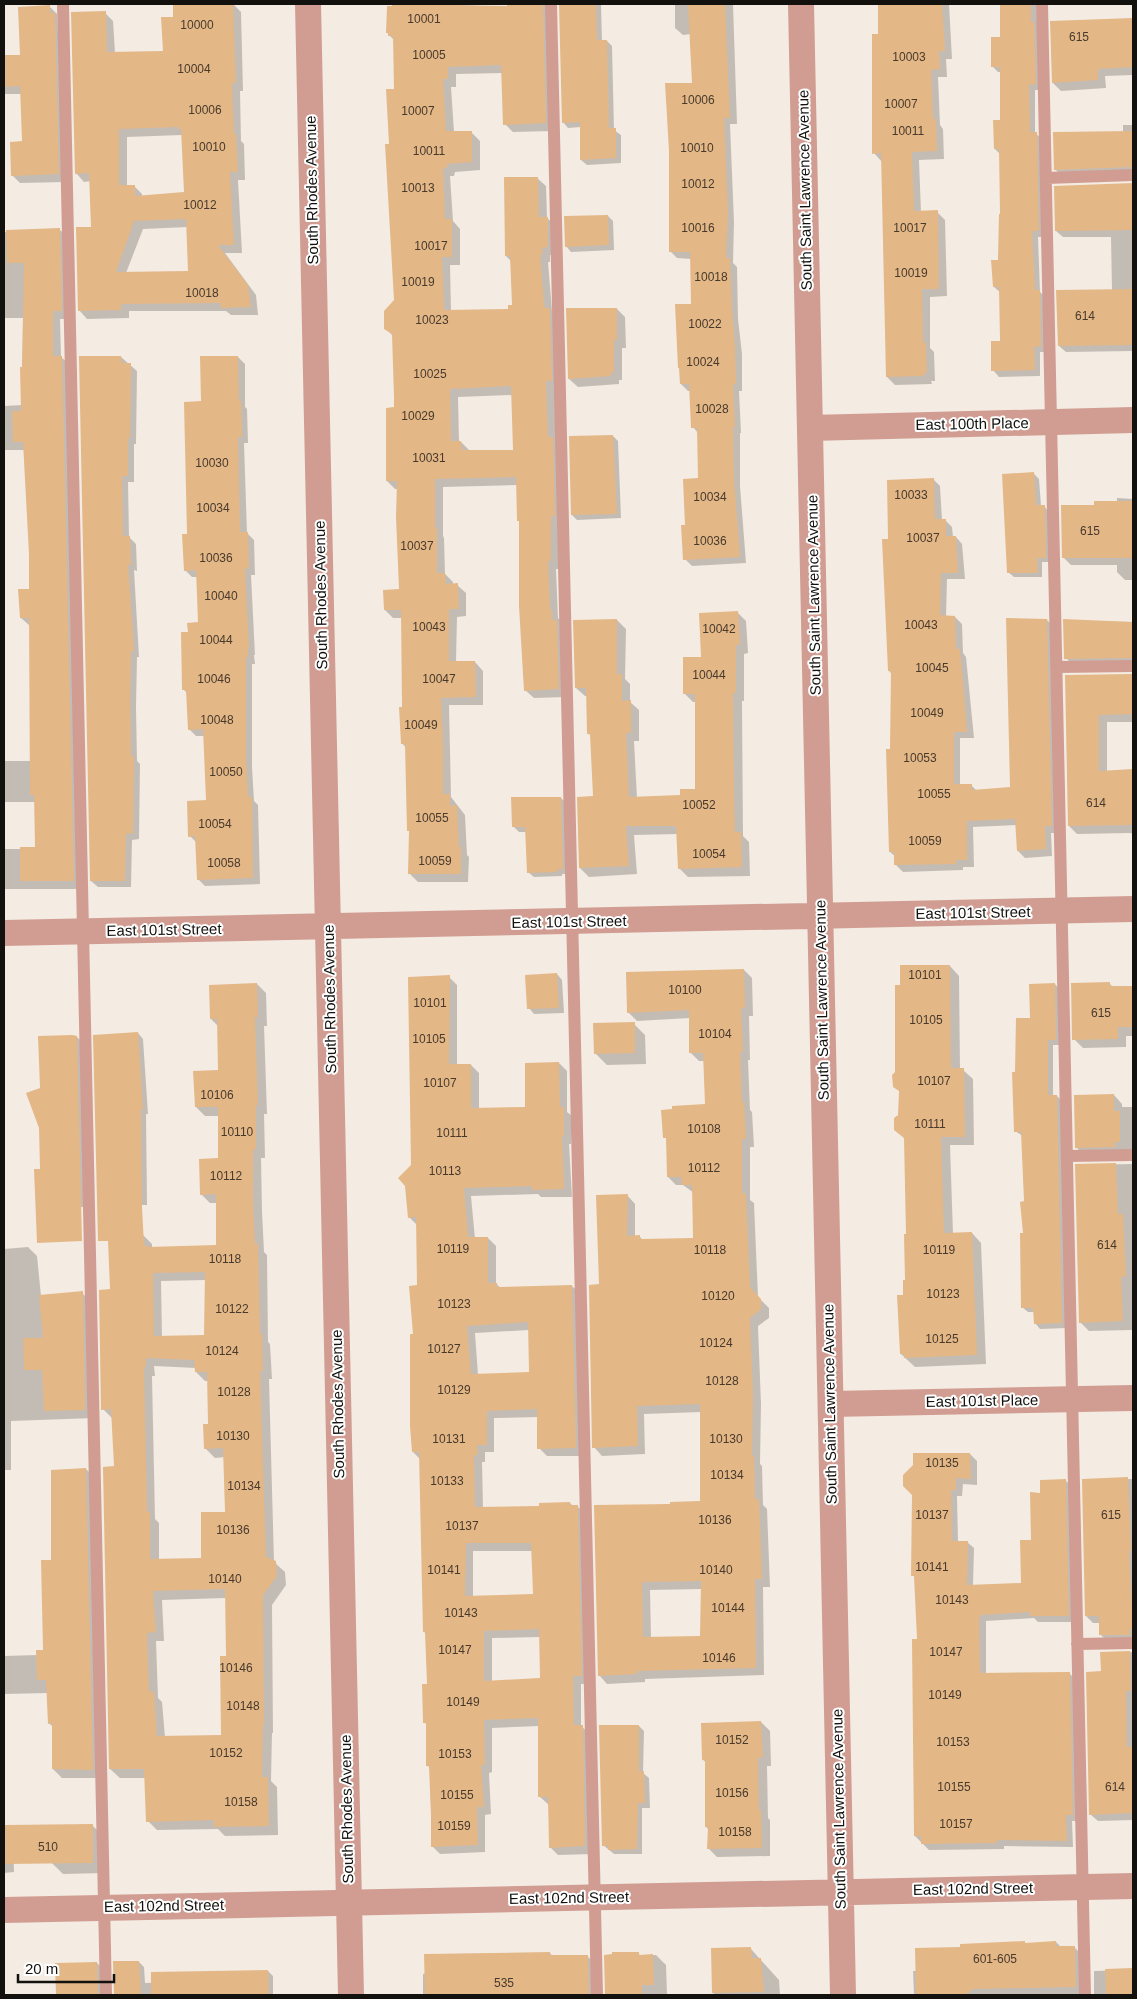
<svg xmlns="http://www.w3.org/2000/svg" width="1137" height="1999" viewBox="0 0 1137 1999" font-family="Arial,sans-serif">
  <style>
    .shadow { fill: #0003; fill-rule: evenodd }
    .building { fill: #e4b787; fill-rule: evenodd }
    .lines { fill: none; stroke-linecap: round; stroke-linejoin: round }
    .service { stroke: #d19d92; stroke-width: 12 }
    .minor { stroke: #d19d92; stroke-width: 26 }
    .labels { text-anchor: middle; stroke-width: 4; stroke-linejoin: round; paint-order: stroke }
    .number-label { font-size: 12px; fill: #473a2c }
    .street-label { font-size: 15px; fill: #13110e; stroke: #fff }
  </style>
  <rect width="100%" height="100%" fill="#f4ece3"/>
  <!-- shadow -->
  <path class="shadow" d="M233,4L241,12L243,91H240L241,141L244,144L245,180H238L242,253H225L256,295L258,315H231L226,311H129V318L87,319L79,310L92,228L91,181L84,182L76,173L105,13L113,21L115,53H164L174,19V5ZM182,135L186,194L142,197V194L134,186H127V137ZM188,227L189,272L126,273L143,229Z
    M393,4H451L452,5L509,7V4H553V131L513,132L505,124L503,73L456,74V87H451L454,132H471L480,141V170L455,172L454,176H450L453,221L460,229V265H450L451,311L510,310L513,306L511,261L506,256L537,178L546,186L547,218L556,226V255H550V262H548L552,311L558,317L559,569H556L558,618L560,620L566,697L534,698L525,690L521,523L518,520L517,485L443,487V536L444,538L445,574L453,582V585H457L466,593V616L457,617L456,662H475L483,671V705H449L451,797L465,815L467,855L469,857L468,882H418L410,874V832L408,830L406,748L402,743V618H393L385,610L400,590L398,489H395L387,481L395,409L393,336L386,329L395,300L391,146L395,90L394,40L390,36ZM512,395L514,451L469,450L461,442H459L458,397Z
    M560,4H601L602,41H607L612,46L614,130L621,135V163L587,165L581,160V127L568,128L563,122Z
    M675,4H733L737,124H730L734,222L733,263L737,267L738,319L742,354V391H739L741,433H740V486L746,563L692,566L685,559L686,526L699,480L698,433L693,427L691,391H688L681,384L693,305L691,259L677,258L670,251L693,84L691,34L683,35L675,28Z
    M879,4H949L952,59H946L947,77H938L940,125L943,129L944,159L919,160L921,212H937L945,220L947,296L930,297V348L934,352L935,381H931L932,384L895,385L887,377L882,162L874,153L879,35Z
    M1001,4H1036L1041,90H1035V133L1042,139L1044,237H1038L1040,292L1046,298L1047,352H1040V376L999,377L993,370L1001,342V293L994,287L999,261L1002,215L1001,155L995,149L1002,121L1001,72H998L992,66L1002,38Z
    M49,6L57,14L66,182L20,183L12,175L23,143L22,94H4V57L21,56Z
    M1133,19V75L1105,76L1106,88L1061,91L1053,83L1052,22Z
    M1123,125H1133V174L1062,176L1055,169L1123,132Z
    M1133,184V351L1066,352L1059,346L1112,290L1111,237H1063L1056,231L1055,187Z
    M608,216L613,221L614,250L571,252L566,246Z
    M59,229L67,237L69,319H60L61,357L70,365L81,889H4V849H36L35,802H4V761H31L30,626L21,618L30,590V554L25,450H4V406L22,405L23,318H4V232Z
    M617,309L625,317L626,348H622V380H619V384L578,387L569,379Z
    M121,357L137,371L136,444H134V482H128L129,537L136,544L137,571L134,570L139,657H137L136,707L137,761L140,764L139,839L132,840L131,887H98L91,881Z
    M238,357L245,364V407L247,409L248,443H244L247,533L254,540L255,575H251L255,655H254L255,664H252V767L254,801L258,805L260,884L205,886L198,879L197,843L190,836L207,801L205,736H196L189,729L188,694L184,690L189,633L199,623L198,577H192L185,570L202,403Z
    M613,436L618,441L621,518L577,520L572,515Z
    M1034,474L1039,479L1041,506H1044L1049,512L1051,562H1042V577H1014L1008,572Z
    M933,479L940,486L942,520H945L952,527L953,537H956L962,544L965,579H947L946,617H955L962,624L963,653L966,657L974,738H960V785H971L977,791L1012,789L1047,620L1054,627L1058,833H1051L1052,856L1025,858L1018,851L1017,825L973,827L974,867H963V870L903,872L896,865V857L890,852L892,674L889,671L890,541Z
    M1117,498L1133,499V580H1125L1117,572V565H1071L1063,557L1095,506L1117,502Z
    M738,613L746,621L748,653L744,654V701H742L743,836L749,842L750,876L688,877L679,868L678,834L634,835L637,874L589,877L580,868L579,798H594L591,736L588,733V696H585L576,688L617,620L626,629L625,679L630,684V702L639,710V741H634L637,798L681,797L697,790L696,702H693L684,693L702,658Z
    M1065,621L1133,622V665L1074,666L1066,658Z
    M1133,675V722H1107V772L1133,770V834L1130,833L1077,834L1069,826L1066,676Z
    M561,798L566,803L568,874H562V876L534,877L528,872L527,832H519L513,826Z
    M950,966L959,976L960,1070H963L973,1079L974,1145H950L953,1234L972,1233L981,1243L986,1364L915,1367L901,1354L907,1282L908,1235L905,1138L899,1116L900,1092L897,1073L901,986Z
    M744,970L752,978L753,1016H749L750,1060H748L750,1110L752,1112L754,1147H750V1200L754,1203L758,1297L769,1308V1318L758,1326L761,1404L760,1464L762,1466L763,1505L767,1509L770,1587H763L764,1675L645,1679V1682L607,1684L599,1675L671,1505L701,1502V1412L644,1414L645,1454L602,1456L594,1447L600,1285L627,1195L635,1204V1237H640L644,1241L694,1239V1193L683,1185H676L668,1177L667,1140L665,1137L706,1105L705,1061H699L690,1052V1018L637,1021L628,1012ZM702,1589L701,1637L651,1638L650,1590Z
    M557,974L562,980L564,1013L534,1014L529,1008Z
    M449,977L457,985V1065H471L479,1073V1110L526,1108L559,1063L567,1071V1112L572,1116L571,1144H569L572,1197H541L538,1194L471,1196L475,1239L488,1238L496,1246V1283L501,1289L572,1286L580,1294L584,1456H547L539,1448L538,1417L494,1418V1452H485V1462H482L483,1508L540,1507L570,1503L573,1506H577L585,1514L589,1684H581V1726L590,1734L593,1854L558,1855L550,1847L549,1805L540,1797L539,1726L492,1728V1772L489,1773L491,1814L485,1815V1852L440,1854L432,1846L430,1768L427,1765V1725L425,1723L428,1685L427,1634L424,1632L420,1459L413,1452L414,1335L418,1286L417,1225L409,1217L412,1166ZM529,1330L530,1373L478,1375L475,1333ZM473,1551H533L534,1595L473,1597ZM540,1637L541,1680L492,1682V1638Z
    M1109,983L1114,988L1133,987V1036H1126V1047L1083,1048L1074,1039Z
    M257,984L266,993L267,1026H264L267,1114H264L265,1158H261L262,1211L264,1252L267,1255L268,1342L270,1344L272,1379H269L274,1562L285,1572L286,1585L272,1605L273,1733H272L271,1781L277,1787L278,1835L225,1836L218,1829L157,1830L148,1821L146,1778H120L110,1769L115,1468L112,1418L103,1409L112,1290L143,1235L152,1244V1248L218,1247L217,1203H210L201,1194L220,1159L219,1116H205L196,1107L219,1071L218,1026L211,1019ZM206,1280L205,1336L162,1337L161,1281ZM154,1366L196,1368V1372L205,1381H208L209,1425L205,1448L215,1458L225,1457L227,1513L202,1559L159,1560V1523L155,1519L152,1376H155ZM226,1598L227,1657L222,1736L165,1737L162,1702L158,1698L156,1641H164L162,1600Z
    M1055,984L1060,990L1061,1045H1053V1096H1057L1062,1101L1067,1328L1040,1329L1035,1323V1312H1028L1022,1307L1025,1203L1023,1136L1015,1131L1016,1073L1031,1020Z
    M634,1024L645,1035L646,1064L607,1065L595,1053Z
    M138,1033L143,1039L148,1114H146L147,1205H104Z
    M77,1037L84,1044L87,1207H44L41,1170V1089Z
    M1114,1095L1122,1104V1107H1133V1155L1085,1156L1076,1147Z
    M1133,1164V1328L1132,1330L1089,1331L1080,1322L1076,1165Z
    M28,1247L37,1256L41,1296L82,1293L91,1302L94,1418L11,1421V1470H4V1474V1249Z
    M970,1454L977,1461V1485L963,1484L962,1496H957L958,1542H967L974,1548L973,1586L1023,1585L1042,1494L1065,1480L1072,1487L1075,1622H1038L1034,1618L986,1621V1674L1069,1673L1076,1680L1079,1821H1072L1073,1847L1004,1846V1849L929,1850L915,1836L918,1641L915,1578L913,1575V1495Z
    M86,1469L95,1478L101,1778H62L53,1769L54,1728L49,1723L48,1693L4,1694V1656L38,1655L44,1651L52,1561Z
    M1133,1479V1642H1108L1101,1635L1100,1623H1093L1086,1616L1083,1480Z
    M1133,1652V1820L1098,1821L1090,1814L1102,1673L1101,1653Z
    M761,1722L770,1731L771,1766H767L768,1818L770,1820V1856L717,1857L708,1848L709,1830L706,1827V1762L703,1760Z
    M639,1726L644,1731L643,1773L649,1778L650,1808H642V1854H614L603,1845Z
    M92,1825L103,1836L104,1873L63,1874L52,1863Z
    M4,1827L13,1835L14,1872L4,1873Z
    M1056,1942L1061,1947H1074L1085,1958L1086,1995H914L913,1971H918L962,1948Z
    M751,1949L779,1980L780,1995H715L713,1993Z
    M550,1953L553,1957L587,1956L598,1966L599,1995H423V1974Z
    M638,1953L641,1956L656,1955L666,1965L667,1995H606L605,1956Z
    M139,1962L144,1967L145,1983L195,1981L268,1971L273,1976V1995H114L115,1963Z
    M97,1963L108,1974L109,1995H58L56,1964Z
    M1133,1970V1995H1094V1971Z"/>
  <!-- building -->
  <path class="building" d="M173,4H233L236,83H232L234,134H236L238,172H230L234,245H218L248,285L251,307L221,308L220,303L121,304V310L78,311L76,227H91L89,173L75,174L71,12L106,11L107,52L163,51L161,17H173ZM178,127V129H181L184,192L135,196V185H119V129ZM186,219L188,271L116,272L134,221Z
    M392,4L507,6V4H543L546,123L503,125L501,65L448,67V79H443L446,131H472V162L447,164V168H443L445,219H452V257H442L444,310L508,309V305H512L510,256H505L504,177H538L539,217H548V247L542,248L543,254H540L544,304L545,308H550L552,381H546L548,437H553L555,516H551V561H548L550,610H552V620H557L559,689L524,691L519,606V521H517L516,477L435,479V528H437V573H445L446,584L458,583L459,609H449V661H475L476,697L441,698L443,742V794H450V806L457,805L459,847H461V874H408L409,831H407L405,744H401L399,707H402L401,610H384L383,590L399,589L396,517L397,481H386V408L394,407V397L392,334L384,329V311L394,300L385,144H389L386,89H394L393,36H388V33H386L387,6H392ZM511,386L513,450H462L461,441H451L450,389Z
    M559,4H596L597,40H607L609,128H616V158L580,160V122L562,123Z
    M688,4H725L730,118H724L728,214L726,258H730L732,311L735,346L736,384H733L735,427H733L734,478L740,557L683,560L681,525H685L683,479L698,478L697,428H691L689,384H680L679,368H678L675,304H691L690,252H669V151L665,83H692Z
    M878,4H942L945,51H939L940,69L931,70L933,119H936L937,151L912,152L914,211L938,210L939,289H922L923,343L926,342L927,373H924V376L886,377L881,153L872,154V34H878Z
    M1000,4H1031V22H1034L1036,84L1029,85L1030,132H1037L1039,231H1032L1035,290H1040L1041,346L1034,347L1035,370L991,371V341H1000L999,287H993L991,260H998L999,214H1000L999,149H994L993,120H1000V67H991V37H1000Z
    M50,5V13H55L59,174L11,176L10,142L22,141L20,86L4,87V55H20L18,7Z
    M1133,18V67L1098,69V80L1052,83L1050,21Z
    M1133,131V167L1054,170L1053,132Z
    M1133,183V230L1055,231L1054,186Z
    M608,215L609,245L565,247L564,216Z
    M60,228L62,311H53V356H62L74,881H20V847H35L34,795H30L29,618H20L18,589H29V554L23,442H13L12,411H21L20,367H22L24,263H7L6,230Z
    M1133,289V345L1058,346L1056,290Z
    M566,308H617V340H614V372H611V376L568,379Z
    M79,356H121L122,363H131L130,438H128V476H122L123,536H130L131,565H128L134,651H131L130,700L131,756H134L133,833L126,834L125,881H90Z
    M200,356H238L239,401H241L242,437H238L240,532H248L249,568L245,569L249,649H248V657L246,658V759L248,797H252L253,878L197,880L195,836L188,837L187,801L206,800L203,729L188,730L186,690H182L181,632H188L187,623L198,622L196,570L184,571L182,534H187L184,402L201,401Z
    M613,435L617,514L571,515L569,436Z
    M1034,472L1036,505H1045L1046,558H1037L1038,573H1007L1002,474Z
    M934,478L935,519H946V536H956L958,573H941L940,615L955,616L956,649H960L967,732H954V784H972V790L1010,787L1006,618L1047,619L1052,826H1045L1046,849L1017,851L1015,819L967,821V860H956V864L894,865V852H889L886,749H890L891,671H888L882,539H888L887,480Z
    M1094,501H1133V558H1062L1061,505H1094Z
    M738,611L740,645H736V693H733L734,788L735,832H741L742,867L678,869L676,826H626L629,866L579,868L577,797L593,796L590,734H587L586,688H575L573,620L617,619V674H622V701L631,700V733H626L629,797L680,795V789H695V694H683V657H701L699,613Z
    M1063,619L1133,622V658L1064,659Z
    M1133,674V714L1099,715V771L1133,769V825L1068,826L1065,675Z
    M511,797H561L563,869L557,870V872L527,873L525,827H512Z
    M900,965H950L951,1068H964L965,1137H941L944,1233L972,1232L977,1355L904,1358V1354H900L897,1295H903V1280H905L904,1234H906L904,1138L894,1130V1118L898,1115L899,1091L893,1087L892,1075L895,1072V985H900Z
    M744,969L745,1008H741L743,1052H740L742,1102H744L746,1139H742V1194L746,1193L750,1287L761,1299V1309L750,1318L753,1395L752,1456H754L755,1499H759L762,1579H755L756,1668L637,1671V1674L598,1676L594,1505L670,1504V1502L700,1501V1404L637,1406L638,1446L592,1448L589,1285L599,1284L596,1195L628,1194L627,1236L640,1235V1239L693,1238L692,1185H682L681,1177H667L666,1138H663L661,1110L672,1109V1106L705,1104L703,1053H689V1010L627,1013L626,972ZM701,1581L700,1636L643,1637L642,1582Z
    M557,973L559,1008L527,1009L525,975Z
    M450,975L449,1064H471V1108L525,1107V1063L559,1062L560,1107H564V1136H562L564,1189L532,1190V1186L464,1188L468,1237H488V1283H497V1287L572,1285L576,1448L537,1449V1409L487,1411V1445H477L478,1455H474L475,1507L539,1506V1503L570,1502V1505H578L582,1676H573L574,1725H583L585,1846L549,1848L548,1797H538V1718L484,1720L485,1765H481L484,1807H477L478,1845L431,1847V1816L429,1766H426V1723H423L422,1684H427L425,1632H423L419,1452H412L410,1426V1334H413L409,1286L417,1285L416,1217L408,1218L405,1186L398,1178L411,1165L408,977ZM528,1322L529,1372L471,1374L467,1326ZM466,1543H531L533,1594L465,1596ZM539,1629L540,1678L484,1681V1631Z
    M1110,982V986H1133V1027H1118V1039L1072,1040L1071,983Z
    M257,983L258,1017H255L258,1105H256V1149L253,1150V1201L255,1244H258L260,1334H262L263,1371H260L266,1557L276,1561L277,1576L263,1595L264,1724H263L262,1777H268L269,1826L214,1827V1820L146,1822L144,1769H109L103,1467L114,1466L111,1409L101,1410L99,1290L110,1289L108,1241H98L93,1035L138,1032L143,1109H141L142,1207L144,1245H147V1247L216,1245V1194L200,1195L199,1159L218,1158V1107H195L193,1071L218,1070L217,1019H210L209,985ZM205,1272L204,1335L154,1336L153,1273ZM146,1358L194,1360L195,1372H207L208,1424H203L204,1449L223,1448L225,1512H201V1558L150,1559V1512H147L144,1367H146ZM225,1589L226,1656H220L221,1735L157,1736L154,1691L149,1692L147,1633L156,1632L153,1591Z
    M1055,983L1056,1040H1048V1095H1057L1062,1323L1034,1324L1033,1308H1021L1020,1233H1023L1020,1202L1024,1201L1021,1132H1014L1012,1072H1015L1016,1018H1030L1029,984Z
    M635,1022V1053L594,1054L593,1023Z
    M72,1035L77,1036L82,1241L37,1243L34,1169H40L39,1128L26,1093L40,1088L38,1036Z
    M1114,1094V1111H1120V1142H1115V1147L1075,1148L1074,1095Z
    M1116,1163L1118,1214H1123L1126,1276L1121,1277L1123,1321L1079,1323L1075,1164Z
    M83,1291L85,1410L44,1411L42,1370H24L23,1338H43L39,1295Z
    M913,1453H970L971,1479L956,1478V1490H951L952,1541H968L967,1585L1021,1583L1020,1540H1031L1030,1492L1040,1493V1480L1066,1479L1069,1616H1030V1612L980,1615L979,1621L980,1673L1070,1672L1073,1815H1066L1067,1841L997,1840V1843L921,1844V1836H914L912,1639H917L914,1576H911L912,1495L903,1486V1475L913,1465Z
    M86,1468L93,1770L52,1769V1723L48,1724L46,1680H37L36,1650H43L41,1560H51V1470Z
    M1128,1477L1131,1551H1129L1133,1629H1130V1635H1099V1616H1085L1082,1479Z
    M1130,1651L1131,1691H1126L1127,1747H1133V1813L1089,1815L1086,1672L1101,1671L1100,1652Z
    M761,1721L763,1757L758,1758L759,1810H761L762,1848L707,1849L708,1827H705V1760H702L701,1723Z
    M599,1725H639V1772L644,1771L645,1803H638L637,1849L608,1850V1846H602Z
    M93,1824V1863L4,1864V1825Z
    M1025,1941V1943L1056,1941V1946H1075L1076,1987L972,1989L966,1995H916L915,1948L960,1947V1944Z
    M751,1947L752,1958H761L764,1992L712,1993L711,1948Z
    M550,1952V1955H588L589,1995H425L424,1954Z
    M612,1952H639V1955L653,1954L654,1985H642V1995H605L604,1955L612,1954Z
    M113,1961H139L141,1995H114Z
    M97,1962L98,1995H56L55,1963Z
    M1133,1968V1995H1106L1105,1969Z
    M268,1970L269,1995H151V1972Z"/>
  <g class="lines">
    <!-- service -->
    <path class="service" d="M63,4L106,1995
      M551,4L597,1995
      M1042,4L1085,1995
      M1046,178L1133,175
      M1056,667L1133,666
      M1067,1156L1133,1155
      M1077,1644L1133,1643"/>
    <!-- minor -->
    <path class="minor" d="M308,4L351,1995
      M801,4L843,1995
      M810,428L1133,420
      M4,933L1133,909
      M831,1404L1133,1398
      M4,1910L1133,1886"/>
  </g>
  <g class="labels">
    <!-- number labels -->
    <g class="number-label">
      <text x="424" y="23">10001</text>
      <text x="197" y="29">10000</text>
      <text x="1079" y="41">615</text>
      <text x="429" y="59">10005</text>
      <text x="909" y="61">10003</text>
      <text x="194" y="73">10004</text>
      <text x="698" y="104">10006</text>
      <text x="901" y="108">10007</text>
      <text x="205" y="114">10006</text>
      <text x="418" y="115">10007</text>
      <text x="908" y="135">10011</text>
      <text x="209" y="151">10010</text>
      <text x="697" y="152">10010</text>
      <text x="429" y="155">10011</text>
      <text x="698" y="188">10012</text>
      <text x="418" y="192">10013</text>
      <text x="200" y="209">10012</text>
      <text x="698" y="232">10016</text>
      <text x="910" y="232">10017</text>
      <text x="431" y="250">10017</text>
      <text x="911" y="277">10019</text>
      <text x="711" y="281">10018</text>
      <text x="418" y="286">10019</text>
      <text x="202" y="297">10018</text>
      <text x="1085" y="320">614</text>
      <text x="432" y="324">10023</text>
      <text x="705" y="328">10022</text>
      <text x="703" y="366">10024</text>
      <text x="430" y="378">10025</text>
      <text x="712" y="413">10028</text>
      <text x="418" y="420">10029</text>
      <text x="429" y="462">10031</text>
      <text x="212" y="467">10030</text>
      <text x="911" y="499">10033</text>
      <text x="710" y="501">10034</text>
      <text x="213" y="512">10034</text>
      <text x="1090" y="535">615</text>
      <text x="923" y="542">10037</text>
      <text x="710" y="545">10036</text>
      <text x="417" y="550">10037</text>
      <text x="216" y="562">10036</text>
      <text x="221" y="600">10040</text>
      <text x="921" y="629">10043</text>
      <text x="429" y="631">10043</text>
      <text x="719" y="633">10042</text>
      <text x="216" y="644">10044</text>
      <text x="932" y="672">10045</text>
      <text x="709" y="679">10044</text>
      <text x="214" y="683">10046</text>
      <text x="439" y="683">10047</text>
      <text x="927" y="717">10049</text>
      <text x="217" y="724">10048</text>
      <text x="421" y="729">10049</text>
      <text x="920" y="762">10053</text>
      <text x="226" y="776">10050</text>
      <text x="934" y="798">10055</text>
      <text x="1096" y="807">614</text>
      <text x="699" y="809">10052</text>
      <text x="432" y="822">10055</text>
      <text x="215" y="828">10054</text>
      <text x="925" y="845">10059</text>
      <text x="709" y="858">10054</text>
      <text x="435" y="865">10059</text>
      <text x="224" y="867">10058</text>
      <text x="925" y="979">10101</text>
      <text x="685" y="994">10100</text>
      <text x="430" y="1007">10101</text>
      <text x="1101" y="1017">615</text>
      <text x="926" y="1024">10105</text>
      <text x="715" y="1038">10104</text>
      <text x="429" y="1043">10105</text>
      <text x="934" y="1085">10107</text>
      <text x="440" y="1087">10107</text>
      <text x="217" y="1099">10106</text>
      <text x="930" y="1128">10111</text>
      <text x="704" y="1133">10108</text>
      <text x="237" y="1136">10110</text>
      <text x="452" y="1137">10111</text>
      <text x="704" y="1172">10112</text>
      <text x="445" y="1175">10113</text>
      <text x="226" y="1180">10112</text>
      <text x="1107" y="1249">614</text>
      <text x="453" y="1253">10119</text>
      <text x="710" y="1254">10118</text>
      <text x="939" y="1254">10119</text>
      <text x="225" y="1263">10118</text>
      <text x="943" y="1298">10123</text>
      <text x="718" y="1300">10120</text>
      <text x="454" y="1308">10123</text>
      <text x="232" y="1313">10122</text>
      <text x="942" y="1343">10125</text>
      <text x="716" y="1347">10124</text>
      <text x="444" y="1353">10127</text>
      <text x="222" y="1355">10124</text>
      <text x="722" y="1385">10128</text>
      <text x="454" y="1394">10129</text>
      <text x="234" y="1396">10128</text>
      <text x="233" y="1440">10130</text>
      <text x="449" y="1443">10131</text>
      <text x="726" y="1443">10130</text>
      <text x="942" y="1467">10135</text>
      <text x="727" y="1479">10134</text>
      <text x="447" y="1485">10133</text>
      <text x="244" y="1490">10134</text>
      <text x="932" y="1519">10137</text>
      <text x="1111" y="1519">615</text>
      <text x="715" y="1524">10136</text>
      <text x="462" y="1530">10137</text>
      <text x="233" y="1534">10136</text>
      <text x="932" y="1571">10141</text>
      <text x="444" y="1574">10141</text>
      <text x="716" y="1574">10140</text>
      <text x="225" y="1583">10140</text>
      <text x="952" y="1604">10143</text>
      <text x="728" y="1612">10144</text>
      <text x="461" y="1617">10143</text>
      <text x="455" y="1654">10147</text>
      <text x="946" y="1656">10147</text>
      <text x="719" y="1662">10146</text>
      <text x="236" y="1672">10146</text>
      <text x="945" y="1699">10149</text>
      <text x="463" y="1706">10149</text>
      <text x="243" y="1710">10148</text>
      <text x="732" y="1744">10152</text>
      <text x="953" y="1746">10153</text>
      <text x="226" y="1757">10152</text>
      <text x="455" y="1758">10153</text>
      <text x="954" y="1791">10155</text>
      <text x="1115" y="1791">614</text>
      <text x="732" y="1797">10156</text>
      <text x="457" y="1799">10155</text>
      <text x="241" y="1806">10158</text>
      <text x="956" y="1828">10157</text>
      <text x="454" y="1830">10159</text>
      <text x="735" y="1836">10158</text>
      <text x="48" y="1851">510</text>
      <text x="995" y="1963">601-605</text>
      <text x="504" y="1987">535</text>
    </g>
    <!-- street labels -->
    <g class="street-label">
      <text transform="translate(312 190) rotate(-91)" y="5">South Rhodes Avenue</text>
      <text transform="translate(805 190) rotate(-91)" y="5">South Saint Lawrence Avenue</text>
      <text transform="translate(972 424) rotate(-1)" y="5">East 100th Place</text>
      <text transform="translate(321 595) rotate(-91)" y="5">South Rhodes Avenue</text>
      <text transform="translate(814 595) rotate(-91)" y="5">South Saint Lawrence Avenue</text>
      <text transform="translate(973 913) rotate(-1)" y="5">East 101st Street</text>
      <text transform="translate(569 922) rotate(-1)" y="5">East 101st Street</text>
      <text transform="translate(164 930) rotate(-1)" y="5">East 101st Street</text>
      <text transform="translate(330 999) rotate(-91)" y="5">South Rhodes Avenue</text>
      <text transform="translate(822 1000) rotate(-91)" y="5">South Saint Lawrence Avenue</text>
      <text transform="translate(982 1401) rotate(-1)" y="5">East 101st Place</text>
      <text transform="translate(338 1404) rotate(-91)" y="5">South Rhodes Avenue</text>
      <text transform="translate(830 1404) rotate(-91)" y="5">South Saint Lawrence Avenue</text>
      <text transform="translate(347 1809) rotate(-91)" y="5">South Rhodes Avenue</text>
      <text transform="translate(839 1809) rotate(-91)" y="5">South Saint Lawrence Avenue</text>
      <text transform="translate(973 1889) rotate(-1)" y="5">East 102nd Street</text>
      <text transform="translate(569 1898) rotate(-1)" y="5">East 102nd Street</text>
      <text transform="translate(164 1906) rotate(-1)" y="5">East 102nd Street</text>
    </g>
  </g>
  <!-- border -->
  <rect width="1137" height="1999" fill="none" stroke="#13110e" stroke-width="10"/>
  <!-- scale -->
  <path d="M18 1974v8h96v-8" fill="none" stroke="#13110e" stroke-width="2.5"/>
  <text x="25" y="1974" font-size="15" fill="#13110e" stroke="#ffffff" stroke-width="4" paint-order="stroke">20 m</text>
</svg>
